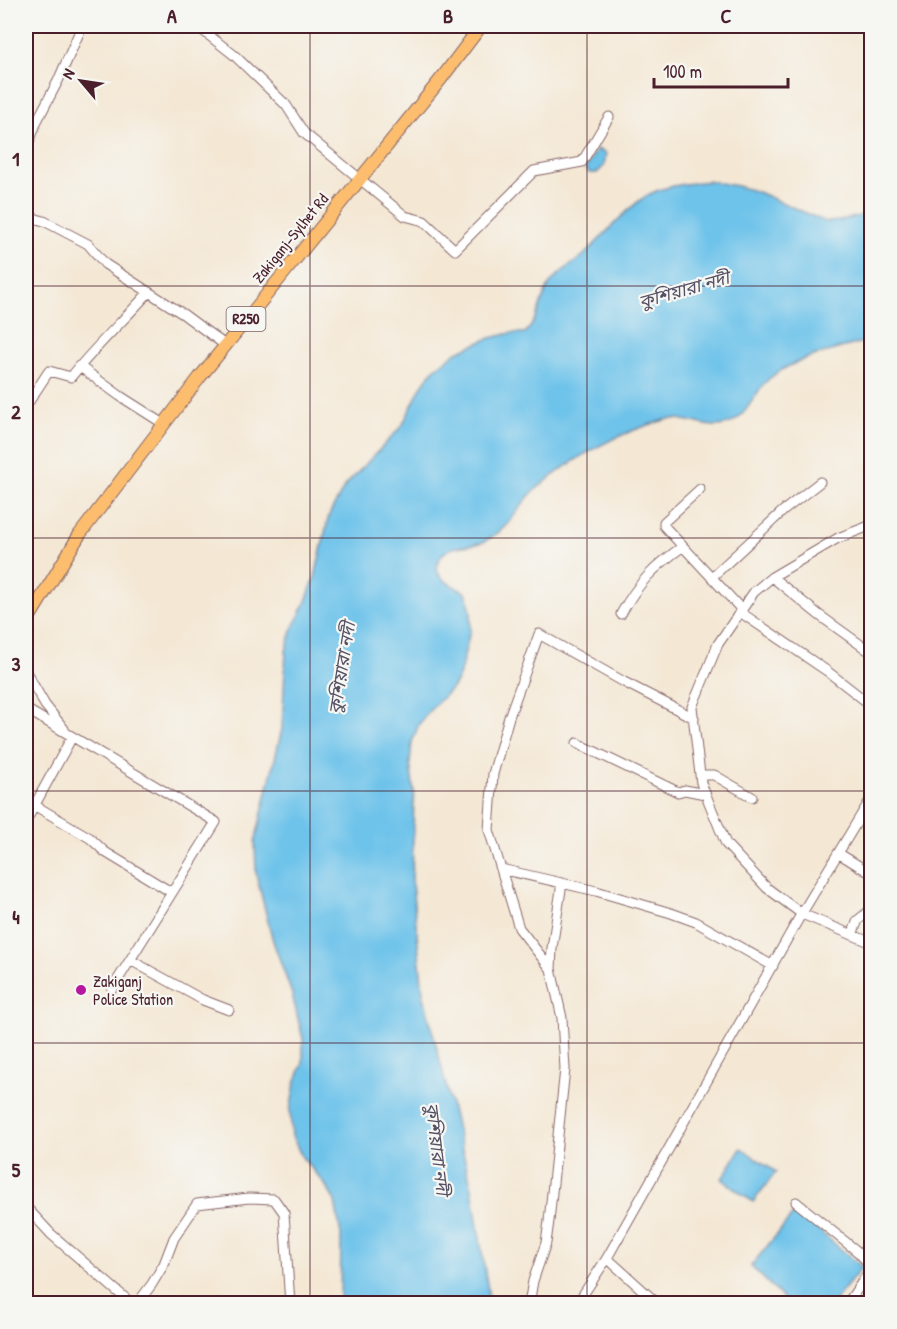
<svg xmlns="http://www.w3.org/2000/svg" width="897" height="1329" viewBox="0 0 897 1329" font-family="'Patrick Hand','Noto Sans Bengali',sans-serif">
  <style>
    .water { fill: #6ec3ea; stroke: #5c718a; stroke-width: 1.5 }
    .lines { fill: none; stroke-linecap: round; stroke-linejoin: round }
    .minor-casing { stroke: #866566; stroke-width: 11 }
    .major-casing { stroke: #866566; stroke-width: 14 }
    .minor { stroke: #fff; stroke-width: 9 }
    .major { stroke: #fcbd6e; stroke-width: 12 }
    .grid { fill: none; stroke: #4a1f2b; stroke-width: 1.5; stroke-opacity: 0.55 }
    .poi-dot { fill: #b5179e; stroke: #f6f6f2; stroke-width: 2 }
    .labels { text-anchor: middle; stroke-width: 4.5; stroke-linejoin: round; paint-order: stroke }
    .shield { fill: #f6f6f2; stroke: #7e6067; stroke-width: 1.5 }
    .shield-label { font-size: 15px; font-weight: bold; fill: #4a1f2b }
    .street-label { font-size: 16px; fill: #4a1f2b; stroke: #f6f6f2 }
    .poi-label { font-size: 16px; fill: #4a1f2b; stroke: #f6f6f2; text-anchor: start }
    .water-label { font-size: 18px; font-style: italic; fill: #555064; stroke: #f6f6f2 }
    .neatline { fill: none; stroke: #4a1f2b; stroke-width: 2 }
    .grid-label { font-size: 20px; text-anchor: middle; font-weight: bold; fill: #4a1f2b }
  </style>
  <rect width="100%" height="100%" fill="#f6f6f2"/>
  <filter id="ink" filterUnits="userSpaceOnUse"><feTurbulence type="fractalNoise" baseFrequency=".0167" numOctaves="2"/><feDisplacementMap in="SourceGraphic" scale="12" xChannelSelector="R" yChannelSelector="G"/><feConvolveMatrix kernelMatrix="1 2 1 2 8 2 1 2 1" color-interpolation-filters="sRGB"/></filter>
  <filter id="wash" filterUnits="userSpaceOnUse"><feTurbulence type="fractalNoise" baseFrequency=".008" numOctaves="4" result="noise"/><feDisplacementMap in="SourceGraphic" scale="24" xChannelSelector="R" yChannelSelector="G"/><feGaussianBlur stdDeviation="1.35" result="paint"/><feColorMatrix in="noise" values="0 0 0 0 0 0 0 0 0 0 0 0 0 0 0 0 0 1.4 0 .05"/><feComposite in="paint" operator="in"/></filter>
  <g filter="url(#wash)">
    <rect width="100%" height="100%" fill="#f4e8d5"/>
    <!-- water -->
    <path class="water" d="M597,149L606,154L604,166L597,173H589L586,168Z
      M709,181L737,186L758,192L826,222L839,221L871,213V340C842,348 793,358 770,378C754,391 748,417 728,424C707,432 686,414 665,420C617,433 572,458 534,491C521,503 513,521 499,532C494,535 488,540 483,542C469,548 446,543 439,560C430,580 456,585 467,594L471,612L470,631L459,677L453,687L431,709L419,724L412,742L410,763L414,792L412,884L423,993L472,1189L488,1290V1303H340L341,1235L335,1201L324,1183L302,1157L292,1136L290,1111L295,1083L303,1063V1039L292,994L273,941L256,874L255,842L282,729L286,651L293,628L305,604L315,577L329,515L345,486L402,426L421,387L433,370L457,352L487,339L511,333H525C539,320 540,299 550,284C559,271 574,264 585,254C603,237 633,200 654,192C671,185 691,183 709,181Z
      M741,1148L776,1172L753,1202L722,1179Z
      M796,1211L862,1267L833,1303H788L751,1266Z"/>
  </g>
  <g filter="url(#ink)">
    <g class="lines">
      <!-- minor casing -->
      <g class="minor-casing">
        <path id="minor" d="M197,26L234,55L286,105L304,133L405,216L424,221L455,250L534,171L582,162L609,117
          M26,150L37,121L58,81L82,26
          M26,216L44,221L88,244L105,264L183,314L225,345
          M79,366L120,396L164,424
          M26,406L49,371L71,377C95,347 123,321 149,292
          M700,489L664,522V526L742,610
          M872,525L838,538L772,577L754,592L718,644L692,707L701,783L726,844L767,888L802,914L872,943
          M712,577L783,511L820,482
          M772,577L819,615L872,653
          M740,612L827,671L872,706
          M621,614C638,583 654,567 682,547
          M26,672L45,705L64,729
          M26,709L216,822L112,989
          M577,743L678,792L685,790L705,794
          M700,775H714L752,797
          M34,805L90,838L105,852L171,892
          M26,821L72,737
          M838,853L872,874
          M501,869L596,891L671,913L696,922L773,966
          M852,935L858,920L872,909
          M132,961L203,1000L229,1010
          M551,969L552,948L562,883
          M796,1202L858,1252L872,1267
          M27,1208L51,1234L132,1304
          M607,1258L658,1304
          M137,1304L152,1284L164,1264L174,1238L197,1204L249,1198L274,1199L284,1213L290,1304
          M529,1304L533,1281L546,1243L549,1221L565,1069L562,1018L551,969L519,928L489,830L493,774L509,717L539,634L624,682L694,718
          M577,1304L607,1258L799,918L872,797
          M847,1304L872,1268"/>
      </g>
      <!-- major casing -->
      <g class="major-casing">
        <path id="major" d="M26,623L80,534L200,377L441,79L481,26"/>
      </g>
      <!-- minor -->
      <use href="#minor" class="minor"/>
      <!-- major -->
      <use href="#major" class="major"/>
    </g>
  </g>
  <!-- grid -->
  <path class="grid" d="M310,26V1304M587,26V1304M26,286H872M26,538H872M26,791H872M26,1043H872"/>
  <!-- markers -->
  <circle class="poi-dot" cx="81" cy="990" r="6"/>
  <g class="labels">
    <!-- shield labels -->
    <rect class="shield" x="226.5" y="307" width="39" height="24" rx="4.5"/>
    <g class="shield-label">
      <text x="246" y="324">R250</text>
    </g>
    <!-- street labels -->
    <g class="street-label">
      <text transform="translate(290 238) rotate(-51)" y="6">Zakiganj-Sylhet Rd</text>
    </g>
    <!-- poi labels -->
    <g class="poi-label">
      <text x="93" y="987">Zakiganj<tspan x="93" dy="18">Police Station</tspan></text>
    </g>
    <!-- water labels -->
    <g class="water-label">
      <text transform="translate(684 290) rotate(-16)" y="6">কুশিয়ারা নদী</text>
      <text transform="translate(342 668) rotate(-81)" y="6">কুশিয়ারা নদী</text>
      <text transform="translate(437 1149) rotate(83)" y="6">কুশিয়ারা নদী</text>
    </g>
  </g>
  <!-- margin -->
  <rect width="897" height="1329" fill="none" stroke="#f6f6f2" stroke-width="66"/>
  <!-- north arrow -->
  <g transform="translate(81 81) rotate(299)" stroke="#f6f6f2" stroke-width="4.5" paint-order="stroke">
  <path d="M0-4.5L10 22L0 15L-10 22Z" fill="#4a1f2b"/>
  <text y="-9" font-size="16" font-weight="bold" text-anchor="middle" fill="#4a1f2b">N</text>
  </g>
  <!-- scale -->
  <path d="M654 78v9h134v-9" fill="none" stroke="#4a1f2b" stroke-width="3"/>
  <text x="663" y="78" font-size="18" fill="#4a1f2b" stroke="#f6f6f2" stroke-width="4.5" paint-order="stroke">100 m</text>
  <rect x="33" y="33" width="831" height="1263" class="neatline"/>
  <g class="grid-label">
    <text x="172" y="23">A</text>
    <text x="448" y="23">B</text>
    <text x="726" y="23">C</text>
    <text x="16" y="166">1</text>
    <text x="16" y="419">2</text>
    <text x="16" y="671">3</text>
    <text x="16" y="924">4</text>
    <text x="16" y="1177">5</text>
  </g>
</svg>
